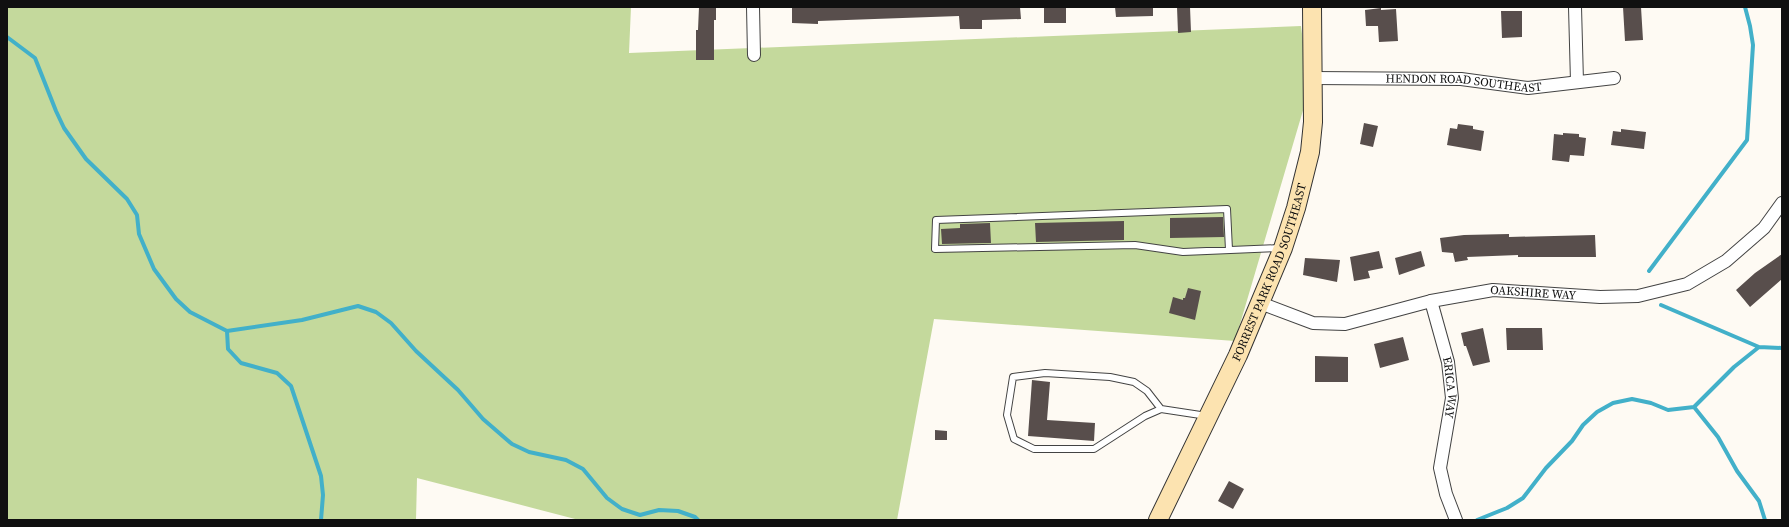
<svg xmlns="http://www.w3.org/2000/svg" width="1789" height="527" viewBox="0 0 1789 527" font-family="'Source Serif 4',serif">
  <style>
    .forest { fill: #c4d99c }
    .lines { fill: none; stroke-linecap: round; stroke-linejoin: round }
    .stream { stroke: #42b0c9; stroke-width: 4 }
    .building { fill: #584e4c }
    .lane-casing { stroke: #434343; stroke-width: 8 }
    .street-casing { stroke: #434343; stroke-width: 14 }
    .secondary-casing { stroke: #323232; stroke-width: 20 }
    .lane { stroke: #fff; stroke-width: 6 }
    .street { stroke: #fff; stroke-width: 12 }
    .secondary { stroke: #fce3b0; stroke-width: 18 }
    .labels { text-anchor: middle; stroke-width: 4; stroke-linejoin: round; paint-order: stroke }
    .street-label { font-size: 12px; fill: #101010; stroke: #fff }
  </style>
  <rect width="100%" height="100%" fill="#fefaf3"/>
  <!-- forest -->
  <path class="forest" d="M7,7H631L629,53L1301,26L1309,90L1235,341L934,319L897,520H579L417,478L416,520H7Z"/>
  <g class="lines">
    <!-- stream -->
    <path class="stream" d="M7,37L35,58L56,111L64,128L86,159L127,199L137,215L139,234L154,269L176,299L190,312L227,331L302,320L358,306L376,312L391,323L416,351L458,390L483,419L512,444L529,452L566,460L583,469L607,498L622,509L640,515L659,510L678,511L695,517L698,520
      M1649,271L1747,140L1753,45L1750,26L1745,7
      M1661,305L1759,347L1782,348
      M227,331L228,349L241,363L277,373L291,386L321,476L323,495L321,520
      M1694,407L1718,437L1737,471L1759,501L1765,520
      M1477,520L1507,508L1523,498L1546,468L1572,441L1583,425L1597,412L1613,403L1632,399L1651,403L1668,410L1694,407L1734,367L1759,347"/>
  </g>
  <!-- building -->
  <path class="building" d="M699,7H716V20H714V60H696V30H698Z
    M792,7H1020L1021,19L982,20V29H960L959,16L818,21V24L792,23Z
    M1044,7H1066V23H1044Z
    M1115,7H1153V16L1116,17Z
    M1177,7H1190L1191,32L1178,33Z
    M1623,7H1641L1643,40L1625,41Z
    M1381,8V10L1396,9L1398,41L1379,42L1378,26H1366L1365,10Z
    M1501,11H1522V37L1502,38Z
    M1364,123L1378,126L1373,147L1360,144Z
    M1458,124L1473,126V129L1484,131L1481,151L1447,145L1450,128L1457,129Z
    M1621,129L1646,132L1644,149L1611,145L1613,131L1621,132Z
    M1563,133L1579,134V137L1586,138L1584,156L1570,155L1569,162L1552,160L1554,134L1563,135Z
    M1223,217L1224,237L1170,238V218Z
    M1124,221V240L1036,242L1035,223Z
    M990,223L991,243L942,244L941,229L960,228V224Z
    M1509,234V237L1595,235L1596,257H1518V255L1467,257L1468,260L1455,262L1453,253L1442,252L1440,238L1464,235Z
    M1379,251L1383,268L1368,271L1370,278L1354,281L1350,257Z
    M1421,251L1425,266L1399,275L1395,258Z
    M1782,254V279L1750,307L1736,290L1755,273Z
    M1305,258L1340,260L1337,282L1303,275Z
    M1188,288L1201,291L1195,320L1169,313L1173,297L1183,300V298H1185Z
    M1483,328L1490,362L1473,366L1466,346H1464L1461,333Z
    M1506,328H1542L1543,350H1507Z
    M1403,337L1409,360L1380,368L1374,344Z
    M1315,356L1348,357V382H1315Z
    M1032,380L1050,382L1047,420L1095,423L1094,441L1028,436Z
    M935,430L947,431V440H935Z
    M1229,481L1244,489L1233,509L1218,501Z"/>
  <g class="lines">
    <!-- lane casing -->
    <g class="lane-casing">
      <path id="lane" d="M1229,250L1227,209L936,220L935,249L1135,245L1183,252L1280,248
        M1161,409L1147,391L1134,382L1110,377L1045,373L1013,377L1007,415L1014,439L1034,449H1094L1145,416L1161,409L1207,416"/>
    </g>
    <!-- street casing -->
    <g class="street-casing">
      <g id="street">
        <path d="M753,7L754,55"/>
        <path d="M1575,7L1577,82"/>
        <path id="s1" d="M1312,78L1461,79L1528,88L1614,78"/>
        <path id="s2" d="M1431,301L1448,362L1452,398L1440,468L1446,494L1456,520"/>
        <path id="s3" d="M1260,303L1313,323L1345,324L1431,301L1493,290L1600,297L1638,296L1687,284L1726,261L1764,228L1782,203"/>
      </g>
    </g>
    <!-- secondary casing -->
    <g class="secondary-casing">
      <g id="secondary">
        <path id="s4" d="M1158,520L1238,355L1283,248L1296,208L1310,152L1313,122L1312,7"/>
      </g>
    </g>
    <!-- lane -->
    <use href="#lane" class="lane"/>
    <!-- street -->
    <use href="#street" class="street"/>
    <!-- secondary -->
    <use href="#secondary" class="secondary"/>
  </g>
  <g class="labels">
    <!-- street labels -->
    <g class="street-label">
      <text dy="4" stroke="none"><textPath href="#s1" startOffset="152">HENDON ROAD SOUTHEAST</textPath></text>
      <text dy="4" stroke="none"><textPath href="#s4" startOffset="272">FORREST PARK ROAD SOUTHEAST</textPath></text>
      <text dy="4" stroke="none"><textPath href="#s3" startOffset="281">OAKSHIRE WAY</textPath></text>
      <text dy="4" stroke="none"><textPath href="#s2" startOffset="89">ERICA WAY</textPath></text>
    </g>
  </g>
  <!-- border -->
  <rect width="1789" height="527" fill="none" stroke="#101010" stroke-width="16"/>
</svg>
